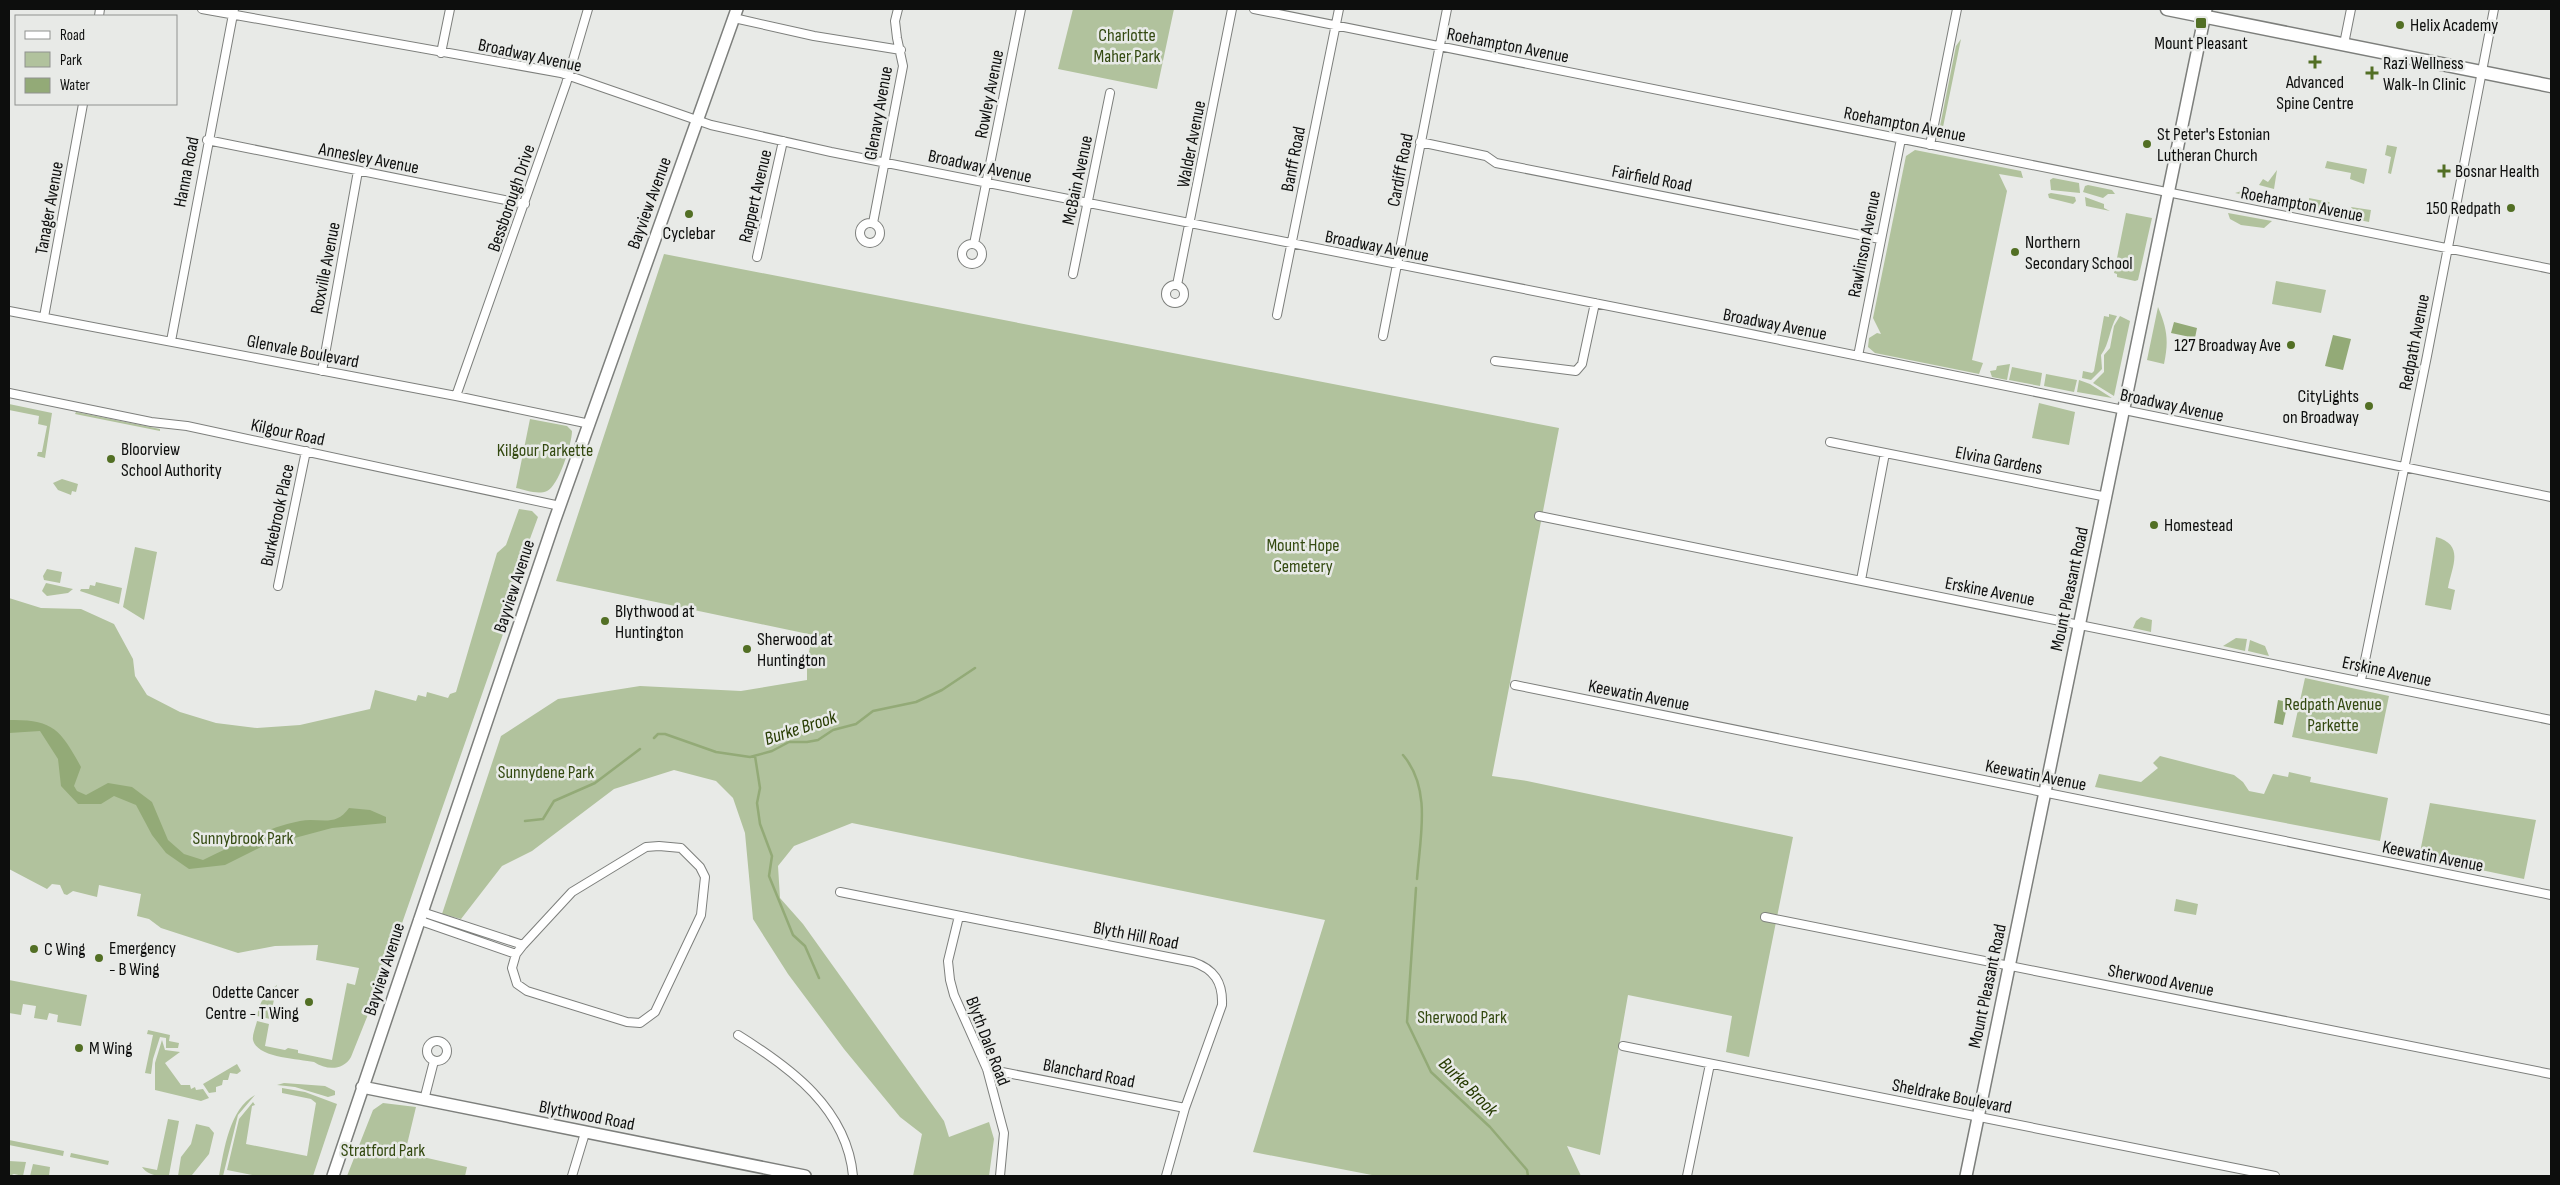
<svg xmlns="http://www.w3.org/2000/svg" width="2560" height="1185" viewBox="0 0 2560 1185" font-family="'Sofia Sans Condensed',sans-serif">
  <style>
    .green { fill: #b1c29d }
    .water { fill: #93aa77 }
    .lines { fill: none; stroke-linecap: round; stroke-linejoin: round }
    .stream { stroke: #93aa77; stroke-width: 2.5 }
    .street-casing { stroke: #7d7f7c; stroke-width: 10 }
    .secondary-casing { stroke: #7d7f7c; stroke-width: 14 }
    .primary-casing { stroke: #7d7f7c; stroke-width: 15 }
    .street { stroke: #fff; stroke-width: 8 }
    .secondary { stroke: #fff; stroke-width: 11 }
    .primary { stroke: #fff; stroke-width: 12 }
    .poi-dot { fill: #526f24; stroke: #e8eae7; stroke-width: 2 }
    .labels { text-anchor: middle; stroke-width: 5; stroke-linejoin: round; paint-order: stroke }
    .poi-label { font-size: 18px; fill: #0d0e0d; stroke: #e8eae7; text-anchor: start }
    .park-label { font-size: 18px; fill: #334910; stroke: #e8eae7 }
    .street-label { font-size: 18px; fill: #0d0e0d; stroke: #e8eae7 }
    .water-label { font-size: 19px; font-style: italic; fill: #263a00; stroke: #e8eae7 }
  </style>
  <rect width="100%" height="100%" fill="#e8eae7"/>
  <!-- green -->
  <path class="green" d="M1073,9H1174L1157,89L1058,69Z
    M1961,39L1942,132L1939,131L1956,46Z
    M2387,145L2397,147L2391,174L2388,173L2391,157L2385,155Z
    M1915,150L2021,171L2023,178L1999,174L2007,191L1972,360L1983,363L1979,374L1875,353L1868,347L1869,338L1877,333L1881,334L1873,318L1906,156Z
    M2327,161L2367,169L2364,184L2350,179L2351,173L2325,168Z
    M2277,170L2274,189L2259,185L2263,179L2268,182Z
    M2053,178L2079,183L2080,193L2051,190L2050,180Z
    M2088,185L2112,190L2115,194H2108L2103,198L2083,192L2085,186Z
    M2245,190L2263,193L2272,198V201L2235,193Z
    M2051,193L2075,197L2076,201L2073,204L2049,198L2048,194Z
    M2085,197L2104,204V208L2110,211L2086,206Z
    M2309,198L2329,202L2330,203L2318,212L2310,210Z
    M2351,207L2371,210L2369,222L2359,220Z
    M2126,213L2152,218L2138,280L2135,281L2117,277V274L2114,273Z
    M2228,213L2272,221L2264,228L2241,225L2230,219Z
    M664,254L1559,428L1492,776L1527,781L1793,837L1749,1057L1726,1052L1732,1016L1628,995L1600,1155L1567,1146L1581,1176H1377L1253,1152L1325,920L852,823L794,846L778,866L780,898L803,924L944,1121L949,1137L989,1122L994,1139L989,1176H913L922,1134L900,1117L844,1049L788,974L753,919L745,833L733,798L716,781L674,770L614,789L532,851L502,866L461,919L442,914L501,736L558,699L640,686L741,691L807,680V660L813,635L556,581Z
    M2276,281L2326,290L2321,313L2272,304Z
    M2158,307C2167,329 2169,340 2164,364L2147,360Z
    M2109,314L2117,316C2109,329 2110,343 2101,355L2102,369L2091,380L2082,378L2083,371L2092,373L2094,371L2104,316L2109,317Z
    M2120,316L2130,321L2114,396L2093,383L2104,372V355L2110,348L2114,326Z
    M2010,364L2007,380L1992,377L1990,371L1996,370L1997,366Z
    M2012,367L2042,373L2040,386L2009,380Z
    M2046,374L2077,380L2074,392L2044,386Z
    M2079,380L2090,384L2112,398L2077,392Z
    M2039,403L2075,412L2069,445L2032,438Z
    M9,404L52,413L45,458L37,456L38,452H42L47,426L38,424L39,416L9,410Z
    M76,412L160,429V431L75,414Z
    M530,419L567,426L572,431C572,444 558,487 547,491C538,495 525,490 516,488Z
    M62,479L78,484L76,492L72,491L71,495L58,490L53,483Z
    M519,509L532,511L538,517L524,555L520,554L513,574L517,576L510,614L385,972L351,1057C343,1071 326,1070 314,1062C298,1059 257,1058 253,1040C252,1035 256,1026 257,1021L269,1024L265,1046L285,1050L288,1048L298,1050V1053L332,1060L347,983L355,985L359,968L316,960L318,945L275,946L238,953L161,928L149,919L137,916L141,894L99,885L97,897L73,891L67,895L64,894L60,885L52,884L47,889L9,869V598L41,608L81,609L114,624L133,659L135,676L147,695L180,712L216,723L257,728L300,725L370,709L375,690L416,701L418,695L426,697L427,692L448,698L450,694L456,692L497,553L506,545Z
    M2436,537C2465,545 2452,566 2448,588L2455,590L2451,610L2425,605Z
    M135,547L157,552L144,620L123,607Z
    M47,569L62,572L60,583L44,580L43,576Z
    M96,582L122,588L119,604L80,591L81,589H89L90,585L95,586Z
    M46,583L73,589L68,593L47,596L42,591Z
    M2141,617L2152,620L2151,632L2133,628L2136,621Z
    M2236,638L2247,639L2245,651L2223,646Z
    M2250,640L2265,646L2269,656L2248,651Z
    M2305,678L2389,696L2377,754L2292,737Z
    M2160,756L2234,775L2243,782L2249,791L2264,794L2273,774L2288,777L2289,772L2311,777L2310,782L2388,798L2380,841L2095,787L2099,774L2141,782L2158,768L2153,763Z
    M2430,803L2536,820L2524,879L2419,857Z
    M2176,899L2198,904L2196,915L2174,911Z
    M9,980L87,995L81,1026L57,1022L58,1015L49,1013L47,1020L34,1018L36,1006L23,1004L21,1015L9,1013Z
    M277,985L270,1019L257,1016C260,1001 265,993 277,985Z
    M148,1030L170,1035L169,1041L179,1043L178,1048H166V1038L160,1037L153,1059L151,1074L145,1073L153,1035L147,1034Z
    M162,1040L165,1050L180,1052L165,1063L181,1085H190L191,1089L195,1087L196,1090L203,1089L209,1098L201,1101L155,1090V1063Z
    M237,1064L241,1071L237,1074L230,1073L228,1080H223L222,1085L216,1087V1092L209,1093L203,1084Z
    M284,1083L325,1086L335,1091V1095L328,1097L295,1087L277,1085Z
    M282,1088L305,1092L337,1104L313,1176H257L227,1170L239,1119L253,1102L255,1105L252,1106L246,1144L307,1156L316,1103L311,1099L282,1093Z
    M255,1095L238,1115L223,1176H219C224,1151 229,1109 255,1095Z
    M383,1103L416,1107L405,1153L467,1167L465,1176H347L373,1110Z
    M168,1119L179,1121L169,1175C161,1178 147,1175 142,1167L157,1170Z
    M196,1124L209,1127L214,1133L209,1154L192,1175L178,1176L181,1157L191,1144Z
    M9,1140L64,1151L63,1156L9,1145Z
    M71,1153L109,1161L108,1165L70,1157Z
    M9,1161L26,1162L23,1176L14,1174L9,1176Z
    M33,1164L50,1167L49,1176H30Z"/>
  <!-- water -->
  <path class="water" d="M2174,322L2197,328L2195,338L2171,333Z
    M2333,335L2351,339L2343,370L2325,366Z
    M2278,700L2288,702L2283,725L2274,723Z
    M9,720C53,719 61,730 81,767L74,786L77,791L86,795L108,783L132,787L152,802L168,840L184,854L203,860C235,845 265,828 300,821C319,817 335,828 349,808L370,810L386,817V823L332,828L261,847L225,865L189,869L166,853L152,835L136,805L114,796L101,804H78L61,786L58,759L40,731L9,733Z"/>
  <g class="lines">
    <!-- stream -->
    <path class="stream" d="M654,738L658,734H665L716,752L750,757L772,751L789,742H807L818,740L833,730L856,724L873,711L916,702L942,690L975,668
      M1403,755C1432,789 1420,837 1417,879
      M755,756L760,788L757,803L760,824L772,856L769,876L793,935L805,946L819,978
      M525,821L543,819L554,801L595,783L640,749
      M1416,888L1407,1022L1431,1072L1490,1127L1527,1170L1528,1176"/>
    <!-- street casing -->
    <g class="street-casing">
      <path id="street" d="M202,9L561,73L711,125L831,152L1736,331L2551,497
        M1254,9L2551,269
        M99,16L100,9
        M734,18L814,36L901,50
        M2344,44L2351,9
        M441,53L450,9
        M207,140L525,204
        M1420,142L1486,156L1496,163L1880,239
        M1930,145L1957,9
        M860 233a10 10 0 1 1 20 0a10 10 0 1 1-20 0Z
        M873,223L903,66L897,38L895,21L898,9
        M974,244L1021,9
        M962 254a10 10 0 1 1 20 0a10 10 0 1 1-20 0Z
        M757,257L783,141
        M1073,274L1110,93
        M1177,285L1232,9
        M1166 294a9 9 0 1 1 18 0a9 9 0 1 1-18 0Z
        M9,311L456,396L590,424
        M1277,315L1339,9
        M44,317L83,104
        M1383,336L1447,9
        M171,341L234,9
        M1858,356L1901,139
        M1495,361L1576,371L1582,364L1595,303
        M322,371L358,171
        M9,393L151,422L187,426L560,506
        M456,396L566,84L588,9
        M1830,442L2107,497
        M1539,516L2551,720
        M1861,580L1885,453
        M278,586L306,451
        M2361,680L2427,356L2494,9
        M1515,685L2551,895
        M659,846L681,848L700,867L705,877L701,915L655,1012L640,1023L627,1022L527,991L517,984L512,968L516,954L523,945L572,892L646,847Z
        M840,892L1193,962C1214,969 1223,982 1222,1005L1185,1108L1166,1176
        M422,912L523,945
        M959,916L948,961L950,980L954,995L987,1069L1004,1133L1000,1176
        M1765,917L2551,1074
        M418,920L516,954
        M738,1035C791,1068 847,1109 853,1176
        M427 1051a10 10 0 1 1 20 0a10 10 0 1 1-20 0Z
        M1623,1046L2275,1176
        M987,1069L1185,1108
        M424,1100L434,1061
        M572,1176L585,1133
        M1687,1176L1710,1064"/>
    </g>
    <!-- secondary casing -->
    <g class="secondary-casing">
      <path id="secondary" d="M362,1087L805,1176
        M333,1176L554,522L737,9
        M1966,1176L2206,9"/>
    </g>
    <!-- primary casing -->
    <g class="primary-casing">
      <path id="primary" d="M2167,9L2551,86"/>
    </g>
    <!-- street -->
    <use href="#street" class="street"/>
    <!-- secondary -->
    <use href="#secondary" class="secondary"/>
    <!-- primary -->
    <use href="#primary" class="primary"/>
  </g>
  <!-- markers -->
  <g class="poi-dot">
    <rect x="2195" y="17" width="12" height="12" rx="2.5"/>
    <circle cx="2400" cy="25" r="5"/>
    <path d="M2312.5 54.5h5v5h5v5h-5v5h-5v-5h-5v-5h5z"/>
    <path d="M2369.5 65.5h5v5h5v5h-5v5h-5v-5h-5v-5h5z"/>
    <circle cx="2147" cy="144" r="5"/>
    <path d="M2441.5 163.5h5v5h5v5h-5v5h-5v-5h-5v-5h5z"/>
    <circle cx="2511" cy="208" r="5"/>
    <circle cx="689" cy="214" r="5"/>
    <circle cx="2015" cy="252" r="5"/>
    <circle cx="2291" cy="345" r="5"/>
    <circle cx="2369" cy="406" r="5"/>
    <circle cx="111" cy="459" r="5"/>
    <circle cx="2154" cy="525" r="5"/>
    <circle cx="605" cy="621" r="5"/>
    <circle cx="747" cy="649" r="5"/>
    <circle cx="34" cy="949" r="5"/>
    <circle cx="99" cy="958" r="5"/>
    <circle cx="309" cy="1002" r="5"/>
    <circle cx="79" cy="1048" r="5"/>
  </g>
  <g class="labels">
    <!-- poi labels -->
    <g class="poi-label">
      <text x="2410" y="31">Helix Academy</text>
      <text x="2201" y="49" text-anchor="middle">Mount Pleasant</text>
      <text x="2383" y="69">Razi Wellness<tspan x="2383" dy="21">Walk-In Clinic</tspan></text>
      <text x="2315" y="88" text-anchor="middle">Advanced<tspan x="2315" dy="21">Spine Centre</tspan></text>
      <text x="2157" y="140">St Peter's Estonian<tspan x="2157" dy="21">Lutheran Church</tspan></text>
      <text x="2455" y="177">Bosnar Health</text>
      <text x="2501" y="214" text-anchor="end">150 Redpath</text>
      <text x="689" y="239" text-anchor="middle">Cyclebar</text>
      <text x="2025" y="248">Northern<tspan x="2025" dy="21">Secondary School</tspan></text>
      <text x="2281" y="351" text-anchor="end">127 Broadway Ave</text>
      <text x="2359" y="402" text-anchor="end">CityLights<tspan x="2359" dy="21">on Broadway</tspan></text>
      <text x="121" y="455">Bloorview<tspan x="121" dy="21">School Authority</tspan></text>
      <text x="2164" y="531">Homestead</text>
      <text x="615" y="617">Blythwood at<tspan x="615" dy="21">Huntington</tspan></text>
      <text x="757" y="645">Sherwood at<tspan x="757" dy="21">Huntington</tspan></text>
      <text x="109" y="954">Emergency<tspan x="109" dy="21">- B Wing</tspan></text>
      <text x="44" y="955">C Wing</text>
      <text x="299" y="998" text-anchor="end">Odette Cancer<tspan x="299" dy="21">Centre - T Wing</tspan></text>
      <text x="89" y="1054">M Wing</text>
    </g>
    <!-- park labels -->
    <g class="park-label">
      <text x="1127" y="41">Charlotte<tspan x="1127" dy="21">Maher Park</tspan></text>
      <text x="545" y="456">Kilgour Parkette</text>
      <text x="1303" y="551">Mount Hope<tspan x="1303" dy="21">Cemetery</tspan></text>
      <text x="2333" y="710">Redpath Avenue<tspan x="2333" dy="21">Parkette</tspan></text>
      <text x="546" y="778">Sunnydene Park</text>
      <text x="243" y="844">Sunnybrook Park</text>
      <text x="1462" y="1023">Sherwood Park</text>
      <text x="383" y="1156">Stratford Park</text>
    </g>
    <!-- street labels -->
    <g class="street-label">
      <text transform="translate(1508 45) rotate(11)" y="6">Roehampton Avenue</text>
      <text transform="translate(530 55) rotate(12)" y="6">Broadway Avenue</text>
      <text transform="translate(989 94) rotate(-79)" y="6">Rowley Avenue</text>
      <text transform="translate(878 113) rotate(-80)" y="6">Glenavy Avenue</text>
      <text transform="translate(1905 124) rotate(11)" y="6">Roehampton Avenue</text>
      <text transform="translate(1191 144) rotate(-79)" y="6">Walder Avenue</text>
      <text transform="translate(369 158) rotate(11)" y="6">Annesley Avenue</text>
      <text transform="translate(1293 159) rotate(-79)" y="6">Banff Road</text>
      <text transform="translate(980 166) rotate(12)" y="6">Broadway Avenue</text>
      <text transform="translate(1400 170) rotate(-79)" y="6">Cardiff Road</text>
      <text transform="translate(186 172) rotate(-79)" y="6">Hanna Road</text>
      <text transform="translate(1652 178) rotate(11)" y="6">Fairfield Road</text>
      <text transform="translate(1077 180) rotate(-78)" y="6">McBain Avenue</text>
      <text transform="translate(755 196) rotate(-77)" y="6">Rappert Avenue</text>
      <text transform="translate(511 198) rotate(-71)" y="6">Bessborough Drive</text>
      <text transform="translate(649 203) rotate(-70)" y="6">Bayview Avenue</text>
      <text transform="translate(2302 204) rotate(11)" y="6">Roehampton Avenue</text>
      <text transform="translate(49 208) rotate(-80)" y="6">Tanager Avenue</text>
      <text transform="translate(1864 244) rotate(-79)" y="6">Rawlinson Avenue</text>
      <text transform="translate(1377 246) rotate(11)" y="6">Broadway Avenue</text>
      <text transform="translate(325 268) rotate(-79)" y="6">Roxville Avenue</text>
      <text transform="translate(1775 324) rotate(11)" y="6">Broadway Avenue</text>
      <text transform="translate(2414 342) rotate(-79)" y="6">Redpath Avenue</text>
      <text transform="translate(303 351) rotate(11)" y="6">Glenvale Boulevard</text>
      <text transform="translate(2172 405) rotate(12)" y="6">Broadway Avenue</text>
      <text transform="translate(288 432) rotate(12)" y="6">Kilgour Road</text>
      <text transform="translate(1999 460) rotate(11)" y="6">Elvina Gardens</text>
      <text transform="translate(277 515) rotate(-78)" y="6">Burkebrook Place</text>
      <text transform="translate(514 586) rotate(-72)" y="6">Bayview Avenue</text>
      <text transform="translate(2069 589) rotate(-78)" y="6">Mount Pleasant Road</text>
      <text transform="translate(1990 591) rotate(11)" y="6">Erskine Avenue</text>
      <text transform="translate(2387 671) rotate(12)" y="6">Erskine Avenue</text>
      <text transform="translate(1639 695) rotate(11)" y="6">Keewatin Avenue</text>
      <text transform="translate(2036 775) rotate(11)" y="6">Keewatin Avenue</text>
      <text transform="translate(2433 856) rotate(11)" y="6">Keewatin Avenue</text>
      <text transform="translate(1136 935) rotate(11)" y="6">Blyth Hill Road</text>
      <text transform="translate(384 969) rotate(-72)" y="6">Bayview Avenue</text>
      <text transform="translate(2161 980) rotate(11)" y="6">Sherwood Avenue</text>
      <text transform="translate(1987 986) rotate(-78)" y="6">Mount Pleasant Road</text>
      <text transform="translate(988 1041) rotate(69)" y="6">Blyth Dale Road</text>
      <text transform="translate(1089 1073) rotate(11)" y="6">Blanchard Road</text>
      <text transform="translate(1952 1096) rotate(11)" y="6">Sheldrake Boulevard</text>
      <text transform="translate(587 1115) rotate(11)" y="6">Blythwood Road</text>
    </g>
    <!-- water labels -->
    <g class="water-label">
      <text transform="translate(800 727) rotate(-18)" y="7">Burke Brook</text>
      <text transform="translate(1469 1086) rotate(45)" y="7">Burke Brook</text>
    </g>
  </g>
  <!-- border -->
  <rect width="2560" height="1185" fill="none" stroke="#0d0e0d" stroke-width="20"/>
  <!-- legend -->
  <rect x="15" y="15" width="162" height="90" fill="#e8eae7" stroke="#909290"/>
  <rect x="25" y="31" width="25" height="8" fill="#ffffff" stroke="#909290"/>
  <text x="60" y="40" font-size="15" fill="#0d0e0d">Road</text>
  <rect x="25" y="52" width="25" height="15" fill="#b1c29d" stroke="#909290"/>
  <text x="60" y="65" font-size="15" fill="#0d0e0d">Park</text>
  <rect x="25" y="78" width="25" height="15" fill="#93aa77" stroke="#909290"/>
  <text x="60" y="90" font-size="15" fill="#0d0e0d">Water</text>
</svg>
